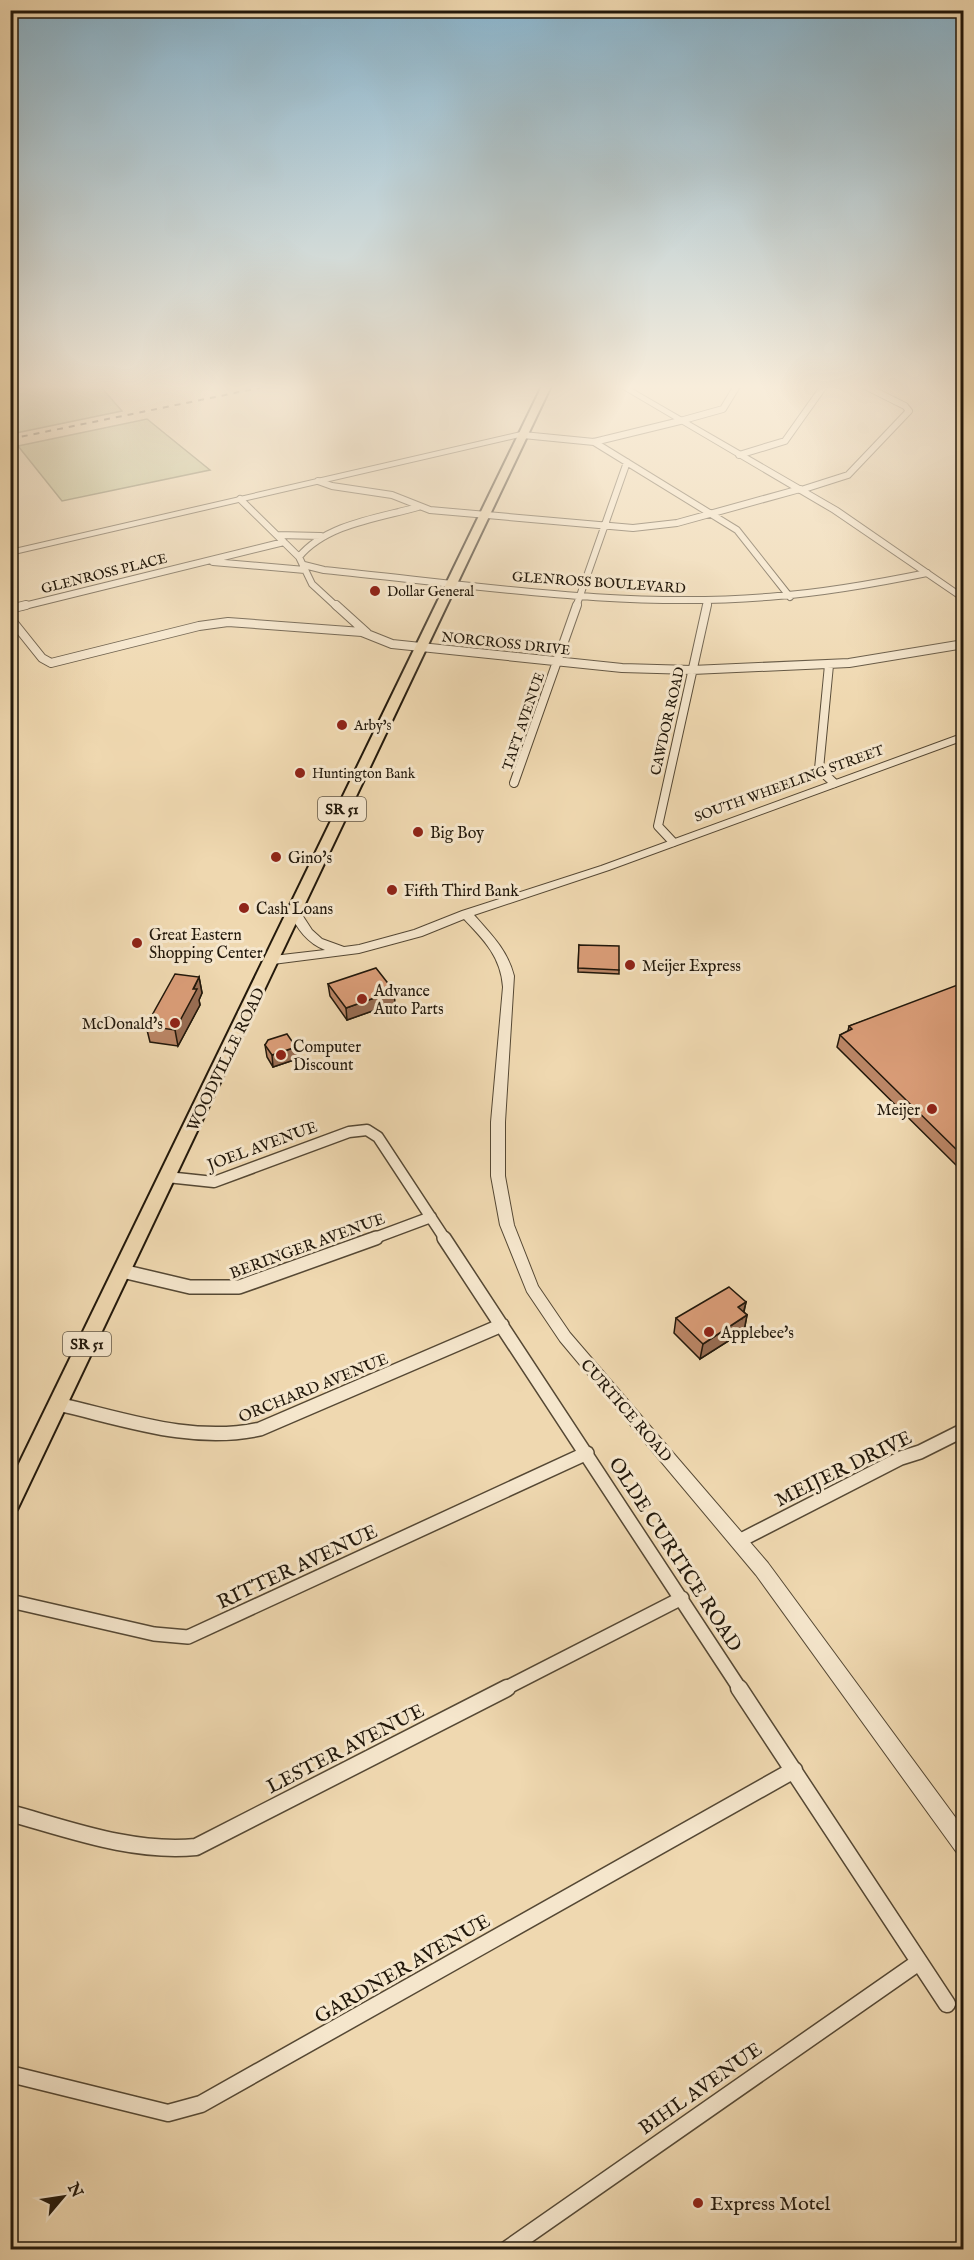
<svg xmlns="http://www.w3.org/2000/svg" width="974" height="2260" viewBox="0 0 974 2260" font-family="'IM FELL English',serif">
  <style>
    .green { fill: #babe8a; stroke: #6e6b4a; stroke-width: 1.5 }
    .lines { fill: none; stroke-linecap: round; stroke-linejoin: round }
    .minor-far4-casing { stroke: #554834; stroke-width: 8 }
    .minor-far3-casing { stroke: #554834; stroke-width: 10 }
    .minor-far2-casing { stroke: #554834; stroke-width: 13 }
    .minor-far1-casing { stroke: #554834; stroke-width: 16 }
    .minor-casing { stroke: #554834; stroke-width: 19 }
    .tertiary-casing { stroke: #554834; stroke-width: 2 }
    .primary-casing { stroke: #22180b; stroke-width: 4 }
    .minor-far4 { stroke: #f5e6cc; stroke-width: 6 }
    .minor-far3 { stroke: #f5e6cc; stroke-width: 8 }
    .minor-far2 { stroke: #f5e6cc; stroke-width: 10 }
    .minor-far1 { stroke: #f5e6cc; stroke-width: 13 }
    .minor { stroke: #f5e6cc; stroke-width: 16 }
    .tertiary { fill: #f5e6cc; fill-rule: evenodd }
    .primary { fill: #efd8b0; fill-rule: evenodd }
    .rail { stroke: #22180b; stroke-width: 2; stroke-dasharray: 6 6; stroke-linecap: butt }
    .wall { fill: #bb8666; stroke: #22180b; stroke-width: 1.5 }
    .shaded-wall { fill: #986d53; stroke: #22180b; stroke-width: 1.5 }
    .building { fill: #d99c77; stroke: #22180b; stroke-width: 1.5 }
    .poi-dot { fill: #8f2418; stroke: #f5e6cc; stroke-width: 2 }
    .labels { text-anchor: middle; stroke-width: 6; stroke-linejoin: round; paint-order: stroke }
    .far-street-label { font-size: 14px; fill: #22180b; stroke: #f5e6cc }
    .far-poi-label { font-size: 14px; fill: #22180b; stroke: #f5e6cc; text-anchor: start }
    .shield { fill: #f5e6cc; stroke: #615645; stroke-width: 1.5 }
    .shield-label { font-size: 15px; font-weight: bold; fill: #22180b }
    .poi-label { font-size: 16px; fill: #22180b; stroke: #f5e6cc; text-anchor: start }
    .street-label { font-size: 16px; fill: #22180b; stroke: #f5e6cc }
    .near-street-label { font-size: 20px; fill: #22180b; stroke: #f5e6cc }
    .near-poi-label { font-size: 20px; fill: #22180b; stroke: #f5e6cc; text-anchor: start }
  </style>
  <rect width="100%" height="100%" fill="#efd8b0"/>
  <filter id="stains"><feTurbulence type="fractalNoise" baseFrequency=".00333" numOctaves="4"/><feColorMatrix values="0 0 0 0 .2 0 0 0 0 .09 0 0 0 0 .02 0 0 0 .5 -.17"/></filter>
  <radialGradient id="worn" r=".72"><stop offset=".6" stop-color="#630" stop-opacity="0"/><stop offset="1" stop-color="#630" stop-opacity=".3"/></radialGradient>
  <!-- green -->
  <path class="green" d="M11,386H100L122,411L11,434Z
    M147,419L210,470L62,501L18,446Z"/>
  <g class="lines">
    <!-- minor-far4 casing -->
    <g class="minor-far4-casing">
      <path id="minor-far4" d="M680,421L723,409L737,386
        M523,435L594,442L680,421
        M594,442L737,530L790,597
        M739,455L785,441L824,386
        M318,481L332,486L392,495L430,510L633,528L677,523L800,489
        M801,490L848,475L909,411L905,406L865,386
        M240,499L299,557L312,584L337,607
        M277,535L321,536
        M299,557C326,524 379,518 418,507
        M213,562L305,570
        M304,565L324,570C474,585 628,610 778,596C829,592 878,583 927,573
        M20,607L284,542
        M576,607L627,462
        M707,607L708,601"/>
    </g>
    <!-- minor-far3 casing -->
    <g class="minor-far3-casing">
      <path id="minor-far3" d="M336,605L367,633
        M10,609L26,605
        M10,618L42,658L51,663L199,626L228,622L362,632L392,644L622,668L692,670L849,663L964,644
        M829,665L819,769L834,783
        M514,783L577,605
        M673,842L658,826L707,605"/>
    </g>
    <!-- minor-far2 casing -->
    <g class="minor-far2-casing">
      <path id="minor-far2" d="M167,1177L214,1182L349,1132L367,1130L378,1137L445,1239
        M372,1239L431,1217"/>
    </g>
    <!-- minor-far1 casing -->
    <g class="minor-far1-casing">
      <path id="minor-far1" d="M444,1238L740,1689
        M122,1271L190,1287H239L376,1238
        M58,1404C124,1419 192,1444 260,1429L502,1325
        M739,1541L901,1458L920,1452L964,1430
        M10,1601L154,1634L188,1637L587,1453
        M504,1689L682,1598"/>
    </g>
    <!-- minor casing -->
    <g class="minor-casing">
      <path id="minor" d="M739,1688L947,2004
        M10,1813C71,1830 132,1853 196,1847L507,1688
        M10,2074L168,2113L201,2104L794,1770
        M506,2250L919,1962"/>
    </g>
    <!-- tertiary casing -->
    <g class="tertiary-casing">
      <path id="tertiary" d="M618,386H627L838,508L964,595V602L832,512Z
        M525,431L529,433L528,435L10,555V550Z
        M964,733V740L609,870L474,915C491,934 508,951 514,976L505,1122V1176L514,1225L538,1286L570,1333L768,1563L964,1829V1856L957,1853L756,1575L560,1341L527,1292L500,1225L491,1176V1122L503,987C501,957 484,940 464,919L422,936L359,953L273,964L267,960L273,956L325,950C307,943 298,929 289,913L291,910H299L312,930L322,939L344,947L359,945L414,930L462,911L601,866Z"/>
    </g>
    <!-- primary casing -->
    <g class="primary-casing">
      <path id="primary" d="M542,386H551L17,1510L10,1513V1482Z"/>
    </g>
    <!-- minor-far4 -->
    <use href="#minor-far4" class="minor-far4"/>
    <!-- minor-far3 -->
    <use href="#minor-far3" class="minor-far3"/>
    <!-- minor-far2 -->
    <use href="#minor-far2" class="minor-far2"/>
    <!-- minor-far1 -->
    <use href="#minor-far1" class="minor-far1"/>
    <!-- minor -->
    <use href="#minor" class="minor"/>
    <!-- tertiary -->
    <use href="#tertiary" class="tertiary"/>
    <!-- primary -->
    <use href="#primary" class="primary"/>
    <!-- rail -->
    <path class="rail" d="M10,439L269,386"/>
  </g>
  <!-- wall -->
  <path class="wall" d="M579,945L619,970V974L578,972Z
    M199,977L202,993L199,1000L200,1005L178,1046L150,1042L146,1026Z
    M328,984L395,1003L347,1020L330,996Z
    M963,986V1172L837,1047L840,1035L848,1031L849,1026Z
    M265,1045L297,1059L273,1067L267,1057Z
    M746,1302L744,1312L747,1315L744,1331L700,1359L674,1333L676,1318Z"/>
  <!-- shaded-wall -->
  <path class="shaded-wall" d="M199,977L202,993L199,1000L200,1005L178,1046L175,1030Z
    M394,991L395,1003L347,1020L346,1008Z
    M296,1047L297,1059L273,1067L272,1055Z
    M746,1302L742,1318L738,1307Z
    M747,1315L744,1331L700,1359L703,1344Z"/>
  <!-- building -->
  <path class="building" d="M579,945L619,946V970L578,968Z
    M376,968L394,991L346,1008L328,984Z
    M175,974L199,977L193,989H197L175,1030L146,1026Z
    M960,984L963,986V1156L840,1035L852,1029L849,1026Z
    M287,1034L296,1047L272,1055L265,1045L268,1040Z
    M729,1287L746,1302L738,1307L747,1315L703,1344L676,1318Z"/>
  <!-- sky -->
  <linearGradient id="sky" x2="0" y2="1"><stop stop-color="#89b6d0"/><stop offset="0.55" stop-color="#f8eddb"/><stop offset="1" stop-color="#f8eddb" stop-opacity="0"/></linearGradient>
  <rect width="974" height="703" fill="url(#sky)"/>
  <!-- markers -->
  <g class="poi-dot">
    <circle cx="375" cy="591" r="6"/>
    <circle cx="342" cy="725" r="6"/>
    <circle cx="300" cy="773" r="6"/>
    <circle cx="418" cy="832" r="6"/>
    <circle cx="276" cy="857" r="6"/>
    <circle cx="392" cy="890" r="6"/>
    <circle cx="244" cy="908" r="6"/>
    <circle cx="137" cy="943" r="6"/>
    <circle cx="630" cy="965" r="6"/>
    <circle cx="362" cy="999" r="6"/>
    <circle cx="175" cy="1023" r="6"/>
    <circle cx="281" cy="1055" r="6"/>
    <circle cx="932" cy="1109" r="6"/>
    <circle cx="709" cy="1332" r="6"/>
    <circle cx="698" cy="2203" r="6"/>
  </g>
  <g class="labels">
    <!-- far-street labels -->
    <g class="far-street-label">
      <text transform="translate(104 573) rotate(-14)" y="5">GLENROSS PLACE</text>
      <text transform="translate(599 582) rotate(4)" y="5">GLENROSS BOULEVARD</text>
      <text transform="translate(506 643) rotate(6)" y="5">NORCROSS DRIVE</text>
      <text transform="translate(523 721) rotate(-71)" y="5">TAFT AVENUE</text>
      <text transform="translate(667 721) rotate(-77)" y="5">CAWDOR ROAD</text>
      <text transform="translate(789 783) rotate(-20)" y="5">SOUTH WHEELING STREET</text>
    </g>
    <!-- far-poi labels -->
    <g class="far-poi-label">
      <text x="387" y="596">Dollar General</text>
      <text x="354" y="730">Arby's</text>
      <text x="312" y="778">Huntington Bank</text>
    </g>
    <!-- shield labels -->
    <g class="shield">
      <rect x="318" y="797" width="48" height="24" rx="4.5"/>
      <rect x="63" y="1332" width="48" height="24" rx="4.5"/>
    </g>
    <g class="shield-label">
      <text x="342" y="814">SR 51</text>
      <text x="87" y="1349">SR 51</text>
    </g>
    <!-- poi labels -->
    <g class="poi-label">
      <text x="430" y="838">Big Boy</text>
      <text x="288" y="863">Gino's</text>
      <text x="404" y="896">Fifth Third Bank</text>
      <text x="256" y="914">Cash Loans</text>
      <text x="149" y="940">Great Eastern<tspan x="149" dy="18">Shopping Center</tspan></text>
      <text x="642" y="971">Meijer Express</text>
      <text x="374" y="996">Advance<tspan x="374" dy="18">Auto Parts</tspan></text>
      <text x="163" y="1029" text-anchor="end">McDonald's</text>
      <text x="293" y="1052">Computer<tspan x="293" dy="18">Discount</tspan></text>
      <text x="920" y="1115" text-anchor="end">Meijer</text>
      <text x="721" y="1338">Applebee's</text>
    </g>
    <!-- street labels -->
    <g class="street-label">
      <text transform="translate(225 1059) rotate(-64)" y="6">WOODVILLE ROAD</text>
      <text transform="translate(262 1145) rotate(-20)" y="6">JOEL AVENUE</text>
      <text transform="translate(307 1245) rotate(-20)" y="6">BERINGER AVENUE</text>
      <text transform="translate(313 1387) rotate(-22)" y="6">ORCHARD AVENUE</text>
      <text transform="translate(627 1410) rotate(49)" y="6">CURTICE ROAD</text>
    </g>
    <!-- near-street labels -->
    <g class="near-street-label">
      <text transform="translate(843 1468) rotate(-26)" y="7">MEIJER DRIVE</text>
      <text transform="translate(676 1554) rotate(57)" y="7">OLDE CURTICE ROAD</text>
      <text transform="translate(297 1566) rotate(-25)" y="7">RITTER AVENUE</text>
      <text transform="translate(345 1748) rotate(-27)" y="7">LESTER AVENUE</text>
      <text transform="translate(402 1968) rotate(-30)" y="7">GARDNER AVENUE</text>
      <text transform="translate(700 2088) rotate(-35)" y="7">BIHL AVENUE</text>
    </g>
    <!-- near-poi labels -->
    <g class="near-poi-label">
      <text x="710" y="2210">Express Motel</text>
    </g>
  </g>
  <!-- margin -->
  <rect width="974" height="2260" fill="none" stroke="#efd8b0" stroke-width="36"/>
  <rect x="12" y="12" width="950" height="2236" fill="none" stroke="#22180b" stroke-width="3"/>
  <rect x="18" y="18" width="938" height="2224" fill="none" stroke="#22180b" stroke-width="1.5"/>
  <!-- north arrow -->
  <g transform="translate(63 2197) rotate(61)" stroke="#f5e6cc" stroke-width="4.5" paint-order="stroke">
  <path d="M0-4.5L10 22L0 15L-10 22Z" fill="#22180b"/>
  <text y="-9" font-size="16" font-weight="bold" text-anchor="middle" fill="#22180b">N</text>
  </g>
  <rect width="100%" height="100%" filter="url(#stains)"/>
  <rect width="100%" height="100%" fill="url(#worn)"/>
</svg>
